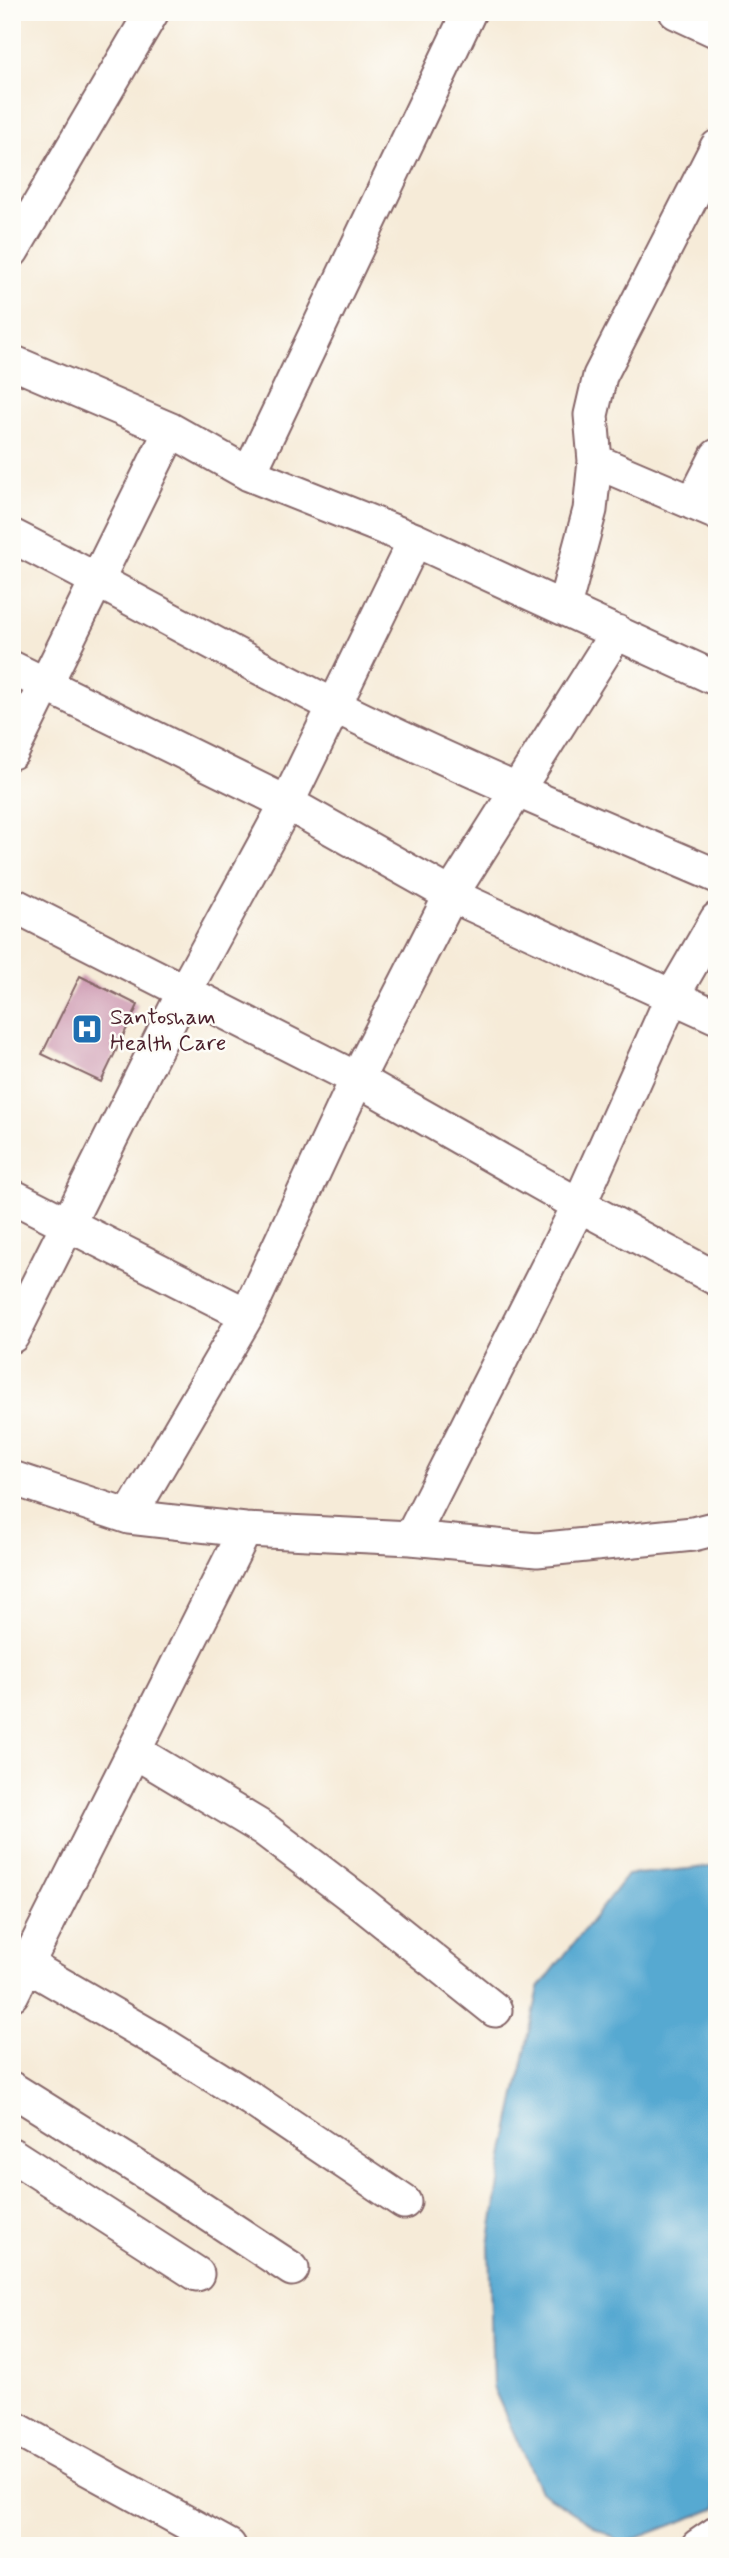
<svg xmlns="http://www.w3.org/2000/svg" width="729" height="2558" viewBox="0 0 729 2558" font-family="Mynerve,sans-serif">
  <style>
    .water { fill: #56a9d1; stroke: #50647e; stroke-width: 2 }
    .building { fill: #d09fb5 }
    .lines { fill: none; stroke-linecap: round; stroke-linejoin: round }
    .street-casing { stroke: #866668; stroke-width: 37 }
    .street { stroke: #fff; stroke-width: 33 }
    .labels { text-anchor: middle; stroke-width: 5; stroke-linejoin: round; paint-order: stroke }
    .poi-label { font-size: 23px; fill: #4a1f2b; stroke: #fdfcf7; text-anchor: start }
  </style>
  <rect width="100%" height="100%" fill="#fdfcf7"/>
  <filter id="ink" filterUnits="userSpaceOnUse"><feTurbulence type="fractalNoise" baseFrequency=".0143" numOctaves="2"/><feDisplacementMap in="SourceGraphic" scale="14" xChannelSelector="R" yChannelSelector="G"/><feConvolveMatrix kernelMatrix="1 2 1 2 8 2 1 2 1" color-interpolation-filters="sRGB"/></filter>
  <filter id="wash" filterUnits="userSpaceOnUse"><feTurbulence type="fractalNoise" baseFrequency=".00686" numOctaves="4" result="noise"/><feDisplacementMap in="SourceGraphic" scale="28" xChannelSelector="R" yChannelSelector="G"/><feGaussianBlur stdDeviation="1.57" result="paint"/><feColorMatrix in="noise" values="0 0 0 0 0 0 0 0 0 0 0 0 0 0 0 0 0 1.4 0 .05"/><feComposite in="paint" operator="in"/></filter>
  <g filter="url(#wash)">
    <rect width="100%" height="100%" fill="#f6ebd8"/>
    <!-- water -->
    <path class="water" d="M717,1866V2508L622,2544L540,2491L493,2387L489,2245L505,2146L539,1988L627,1875Z"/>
    <g id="blocks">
      <!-- building -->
      <path class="building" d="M80,976L138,1005L101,1082L42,1054Z"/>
    </g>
  </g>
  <g filter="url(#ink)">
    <use href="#blocks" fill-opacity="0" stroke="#866668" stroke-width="2"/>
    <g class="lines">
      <!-- street casing -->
      <g class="street-casing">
        <path id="street" d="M676,12L717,31
          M12,251L152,12
          M12,362L171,430L249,474L415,540L717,679
          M595,461L717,513
          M249,474L469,12
          M693,503L717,456
          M12,536C121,591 226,652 335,706C460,768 589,821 717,876
          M564,607L590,510L595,461L591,415L600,376L717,147
          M12,668L287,803L451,895L717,1017
          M12,752L171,430
          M12,904L357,1079L579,1205L717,1279
          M12,1196L247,1315
          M12,1336L184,992L287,803L415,540
          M12,1478L129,1517L245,1530L411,1538L537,1550L693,1534L717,1528
          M129,1517L247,1315L357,1079L451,895L617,632
          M411,1538L579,1205L673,995L717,919
          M134,1751L264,1829L360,1902L495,2010
          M27,1965L155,2039L251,2099L404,2202
          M12,1994L245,1530
          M12,2089L151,2176L292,2269
          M12,2155L197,2274
          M12,2427L229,2546
          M698,2546L717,2533"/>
      </g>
      <!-- street -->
      <use href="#street" class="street"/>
    </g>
  </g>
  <!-- icons -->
  <defs>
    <g id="hospital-square" transform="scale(1.575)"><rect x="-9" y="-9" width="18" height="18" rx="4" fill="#1f6fb2" stroke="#fdfcf7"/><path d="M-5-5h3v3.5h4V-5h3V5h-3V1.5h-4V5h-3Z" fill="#fff"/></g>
  </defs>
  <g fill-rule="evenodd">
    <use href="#hospital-square" x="87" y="1029"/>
  </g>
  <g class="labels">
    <!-- poi labels -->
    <g class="poi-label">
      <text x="110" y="1024">Santosham<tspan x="110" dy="26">Health Care</tspan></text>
    </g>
  </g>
  <!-- margin -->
  <rect width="729" height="2558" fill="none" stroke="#fdfcf7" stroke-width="42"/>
</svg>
